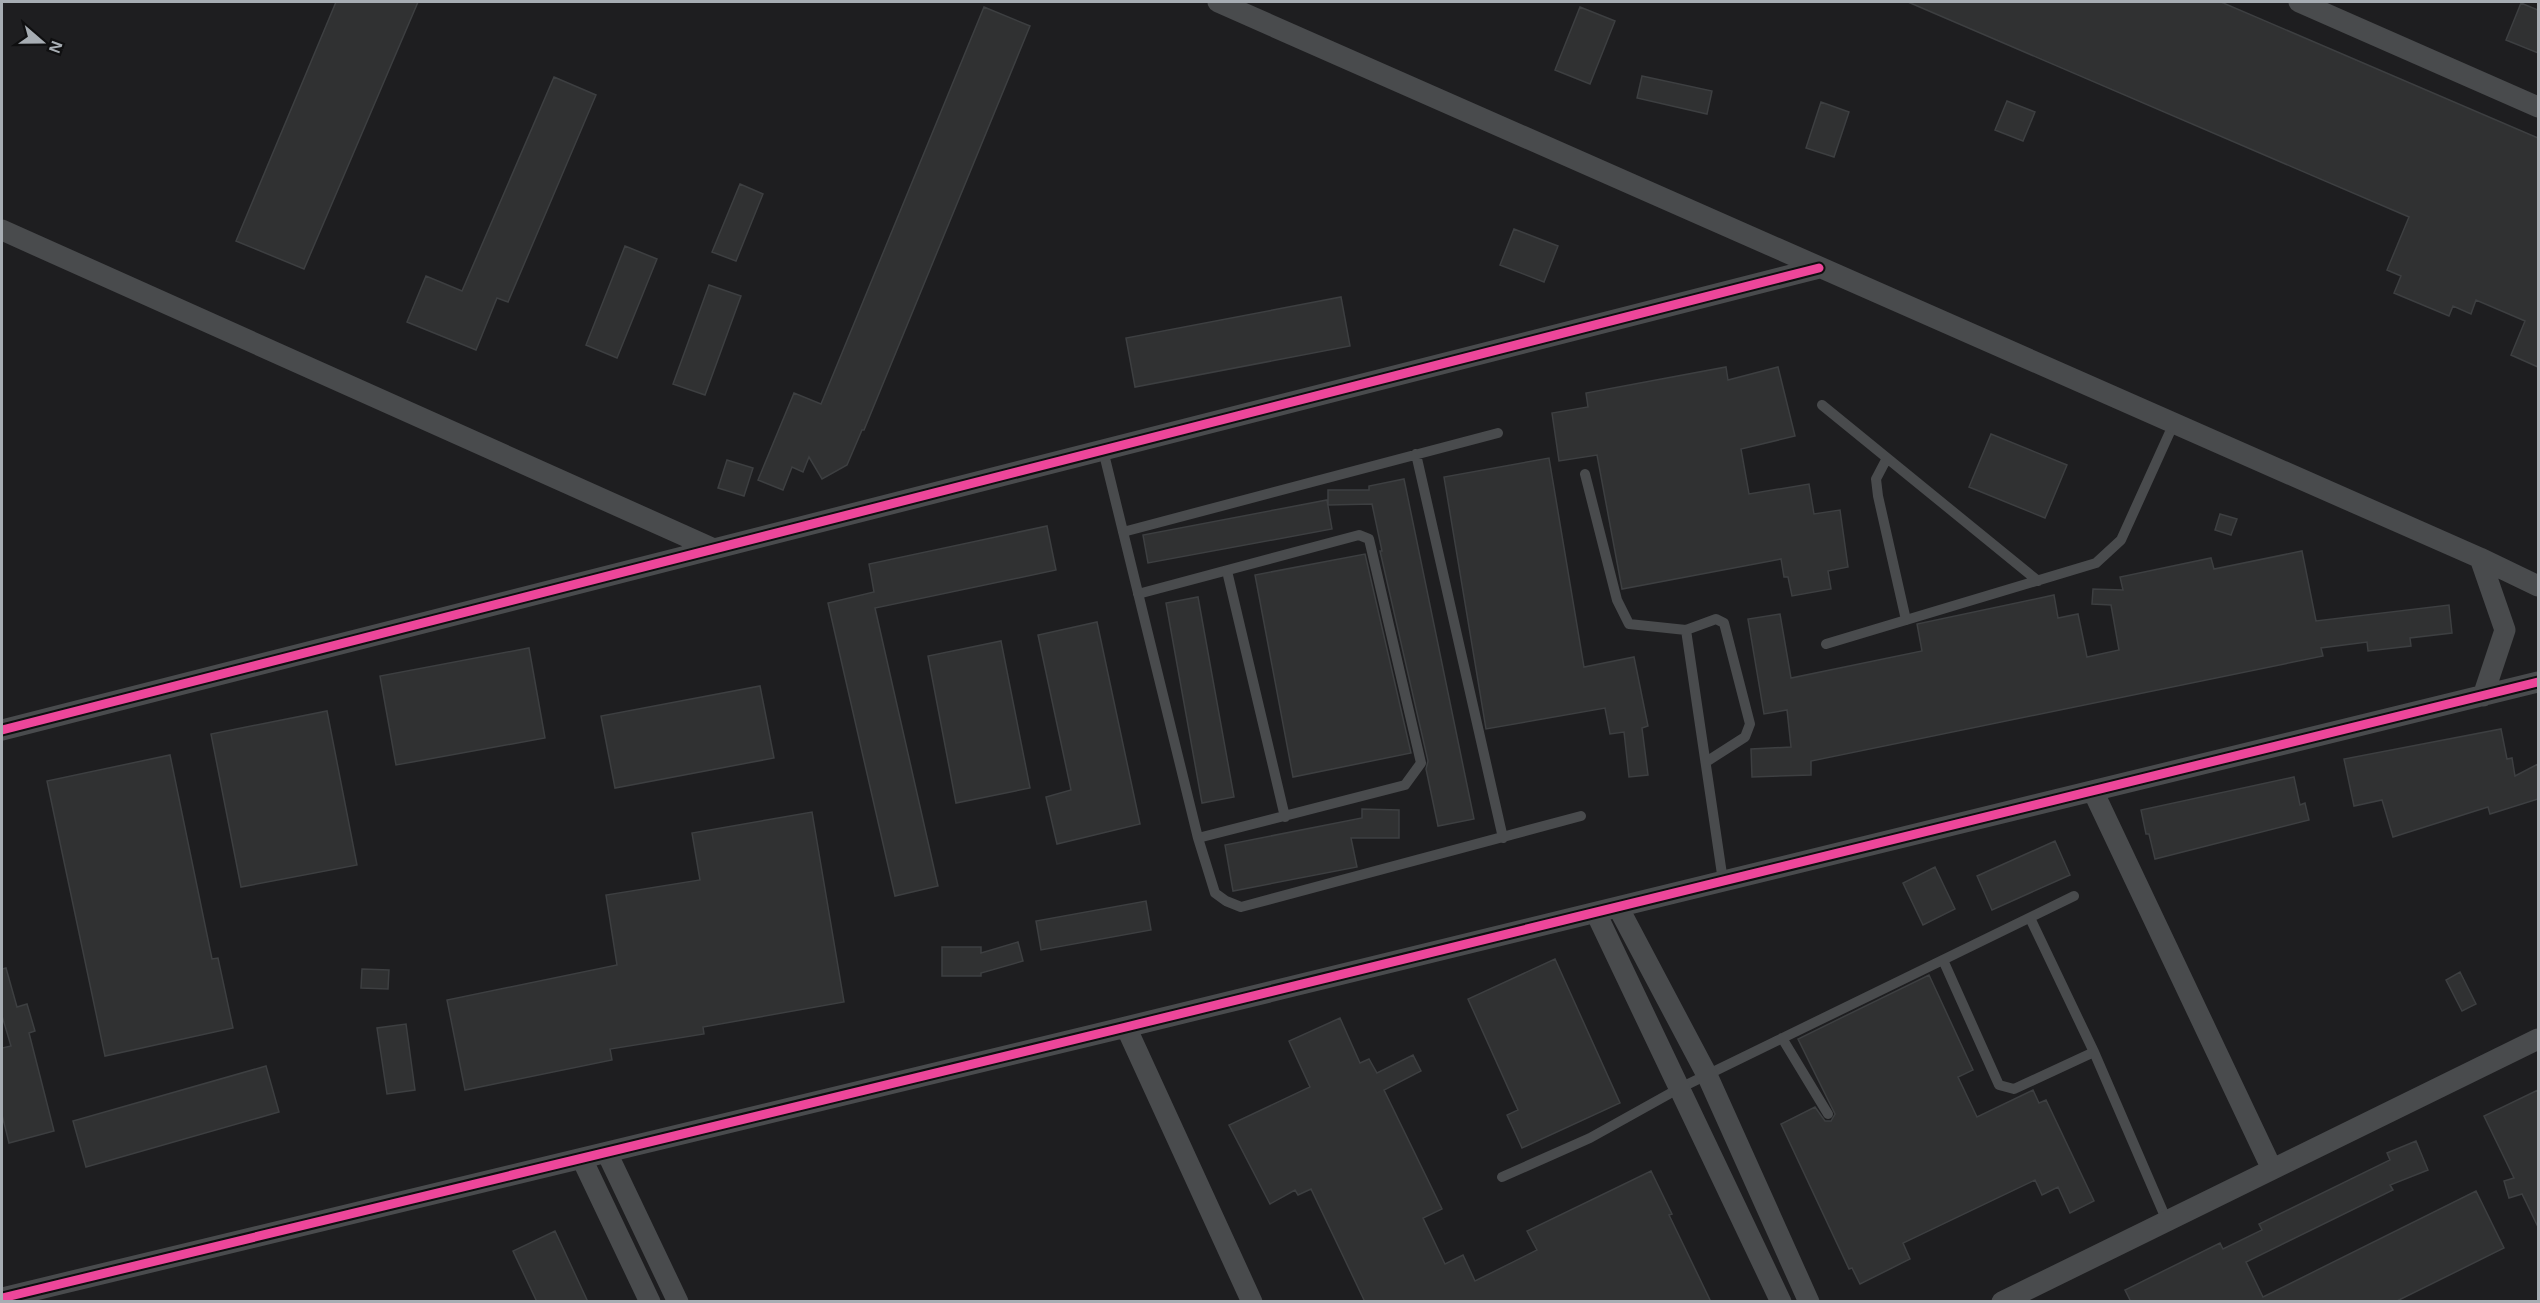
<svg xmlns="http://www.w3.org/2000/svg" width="2540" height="1303" viewBox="0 0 2540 1303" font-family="Helvetica,sans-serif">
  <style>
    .built { fill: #1e1e20 }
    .building { fill: #303132; stroke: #3d3f41; stroke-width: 1.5 }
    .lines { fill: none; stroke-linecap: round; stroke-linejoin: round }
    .lane { stroke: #494b4d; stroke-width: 10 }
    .street { stroke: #494b4d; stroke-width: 21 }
    .cycleway-casing { stroke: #0f0f10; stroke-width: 13 }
    .cycleway { stroke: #ed469a; stroke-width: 9 }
  </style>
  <rect width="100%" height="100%" fill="#141415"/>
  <!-- built -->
  <path class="built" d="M2,2H2538V1301H2Z"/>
  <!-- building -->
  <path class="building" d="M336,2H418L304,269L236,241Z
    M1908,2H2221L2538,138V367L2511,355L2525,321L2476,300L2471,314L2453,306L2449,316L2394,293L2401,276L2387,270L2409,217Z
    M2521,3L2538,10V53L2506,40Z
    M984,7L1030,26L864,430H862L847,465L822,479L809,457L803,472L792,467L783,490L758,480L794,393L821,404Z
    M1580,7L1615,21L1590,84L1555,70Z
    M1642,76L1712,91L1707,114L1637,98Z
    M554,77L596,95L508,302L497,298L476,350L407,322L426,276L462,291Z
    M2007,101L2035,112L2023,141L1995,130Z
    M1821,102L1849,112L1834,157L1806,148Z
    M740,184L763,194L736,261L712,252Z
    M1514,229L1558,246L1544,282L1500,265Z
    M625,246L657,259L617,358L586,345Z
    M709,285L741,296L705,395L673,384Z
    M1341,297L1350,346L1135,387L1126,338Z
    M1726,367L1728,380L1778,367L1795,436L1741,449L1749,494L1809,484L1814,514L1840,510L1848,567L1828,571L1831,589L1792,596L1788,577H1784L1781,559L1622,589L1597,455L1559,461L1552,413L1588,407L1586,393Z
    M1991,434L2067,465L2045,518L1969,487Z
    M1549,458L1584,667L1634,657L1648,726L1642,728L1648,775L1629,777L1624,732L1610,734L1605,708L1486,729L1444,477Z
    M727,460L753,468L744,496L718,488Z
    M1404,479L1474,819L1438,826L1426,769L1428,761L1380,551H1382L1372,504L1328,505V490H1369V486Z
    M1327,500L1332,529L1148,563L1143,535Z
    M2220,514L2237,519L2231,535L2215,530Z
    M1047,526L1056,570L875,608L938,886L895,896L828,603L874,592L869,564Z
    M2302,551L2316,621L2449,605L2452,633L2410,638L2411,646L2368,651L2367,642L2321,648L2323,656L1811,761V775L1752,777L1751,749L1791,747L1787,710L1764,714L1748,619L1780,614L1791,678L1922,651L1917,624L2054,595L2058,618L2078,614L2087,657L2119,650L2111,605L2092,604L2093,589L2123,590L2120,577L2211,558L2214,569Z
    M1365,554L1411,753L1293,777L1255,575Z
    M1198,597L1234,797L1202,803L1166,603Z
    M1097,622L1140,824L1057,844L1046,797L1071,790L1038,635Z
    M1001,641L1030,788L956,803L928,656Z
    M529,648L545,738L396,765L380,676Z
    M760,686L774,758L615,788L601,716Z
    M327,711L357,865L241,887L211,734Z
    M2501,729L2507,759L2512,758L2515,776L2538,764V799L2490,814L2488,807L2393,837L2382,800L2354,806L2344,759Z
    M170,755L212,959L218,958L233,1028L105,1056L47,781Z
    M2294,777L2300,805L2305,803L2309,820L2155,859L2149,834H2146L2141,810Z
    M1362,809L1399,810V838H1351L1357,867L1233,891L1225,845L1362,818Z
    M812,812L844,1002L703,1027L704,1034L610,1049L612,1060L465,1090L447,1000L617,965L606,895L700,880L692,833Z
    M2055,841L2070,875L1992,910L1977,876Z
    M1935,867L1955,909L1923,925L1903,883Z
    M1146,901L1151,930L1041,950L1036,921Z
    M1018,942L1023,961L981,973V976H942V947H981V953Z
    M1555,959L1620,1103L1522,1148L1507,1115L1518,1110L1468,999Z
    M6,968L17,1007L27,1004L35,1031L29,1033L54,1131L9,1143L2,1115V1048L11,1046L2,1016V969Z
    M362,969L389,970L388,989L361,988Z
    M2460,972L2476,1004L2462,1011L2446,980Z
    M1929,975L1973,1070L1958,1077L1977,1117L2033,1090L2039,1103L2046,1100L2094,1201L2070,1213L2058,1187L2042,1195L2035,1180L1903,1243L1910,1259L1860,1284L1852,1268L1849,1269L1781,1124L1815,1107L1825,1121H1831L1835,1114L1798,1039Z
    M1340,1018L1360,1063L1369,1059L1377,1073L1413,1055L1421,1071L1384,1090L1442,1209L1423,1218L1445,1264L1463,1255L1475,1281L1537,1250L1527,1231L1651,1171L1672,1214L1669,1215L1711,1302H1365L1311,1189L1298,1195L1295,1190L1270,1204L1229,1125L1310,1087L1289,1041Z
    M406,1024L415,1090L387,1094L377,1028Z
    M266,1066L279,1112L86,1167L73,1121Z
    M2538,1090V1227L2522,1194L2509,1198L2504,1181L2514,1178L2484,1116Z
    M2416,1141L2428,1170L2390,1185L2393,1190L2246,1262L2263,1297L2476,1191L2504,1248L2395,1302H2131L2125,1290L2220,1243L2223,1249L2262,1230L2259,1224L2390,1160L2387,1153Z
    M555,1231L588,1302H537L513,1251Z"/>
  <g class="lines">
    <!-- lane -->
    <path class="lane" d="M1822,405L2038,581
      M1103,450L1198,838L1405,785L1421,763L1369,539L1359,535L1138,594
      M1416,454L1503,838
      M1887,458L1876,479L1878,496L1906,620
      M1585,474L1617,600L1629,624L1686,630L1723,881
      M1123,532L1498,433
      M1227,571L1285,817
      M1686,630L1716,619L1724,623L1750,724L1745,737L1706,762
      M1826,644L2096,563L2121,540L2174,423
      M1198,838L1215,893L1226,901L1241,907L1581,816
      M2030,918L2094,1052L2167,1221
      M1943,960L1999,1085L2014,1089L2094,1052
      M1782,1038L1828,1114
      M1502,1177L1590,1138L1678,1089L2074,896"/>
    <!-- street -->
    <path class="street" d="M1218,2L2480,558L2538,586
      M2299,2L2538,107
      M2,230L714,549
      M2480,558L2505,630L2483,696
      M2,730L1819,268
      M2093,791L2272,1169
      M1618,907L1707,1075L1809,1302
      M1596,913L1781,1302
      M1126,1027L1252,1302
      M607,1153L678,1302
      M582,1159L650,1302
      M2,1298L1126,1027L2538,682
      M2002,1302L2538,1039"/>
    <!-- cycleway casing -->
    <g class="cycleway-casing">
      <path id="cycleway" d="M2,730L1819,268
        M2,1298L1126,1027L2538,682"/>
    </g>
    <!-- cycleway -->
    <use href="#cycleway" class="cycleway"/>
  </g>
  <!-- border -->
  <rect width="2540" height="1303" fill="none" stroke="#a7adb3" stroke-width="6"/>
  <!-- north arrow -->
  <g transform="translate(42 42) rotate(110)" stroke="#0f0f10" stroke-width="4.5" paint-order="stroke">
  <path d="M0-4.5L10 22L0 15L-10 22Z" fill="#a7adb3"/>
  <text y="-9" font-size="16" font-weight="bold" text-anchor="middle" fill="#a7adb3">N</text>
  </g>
</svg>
